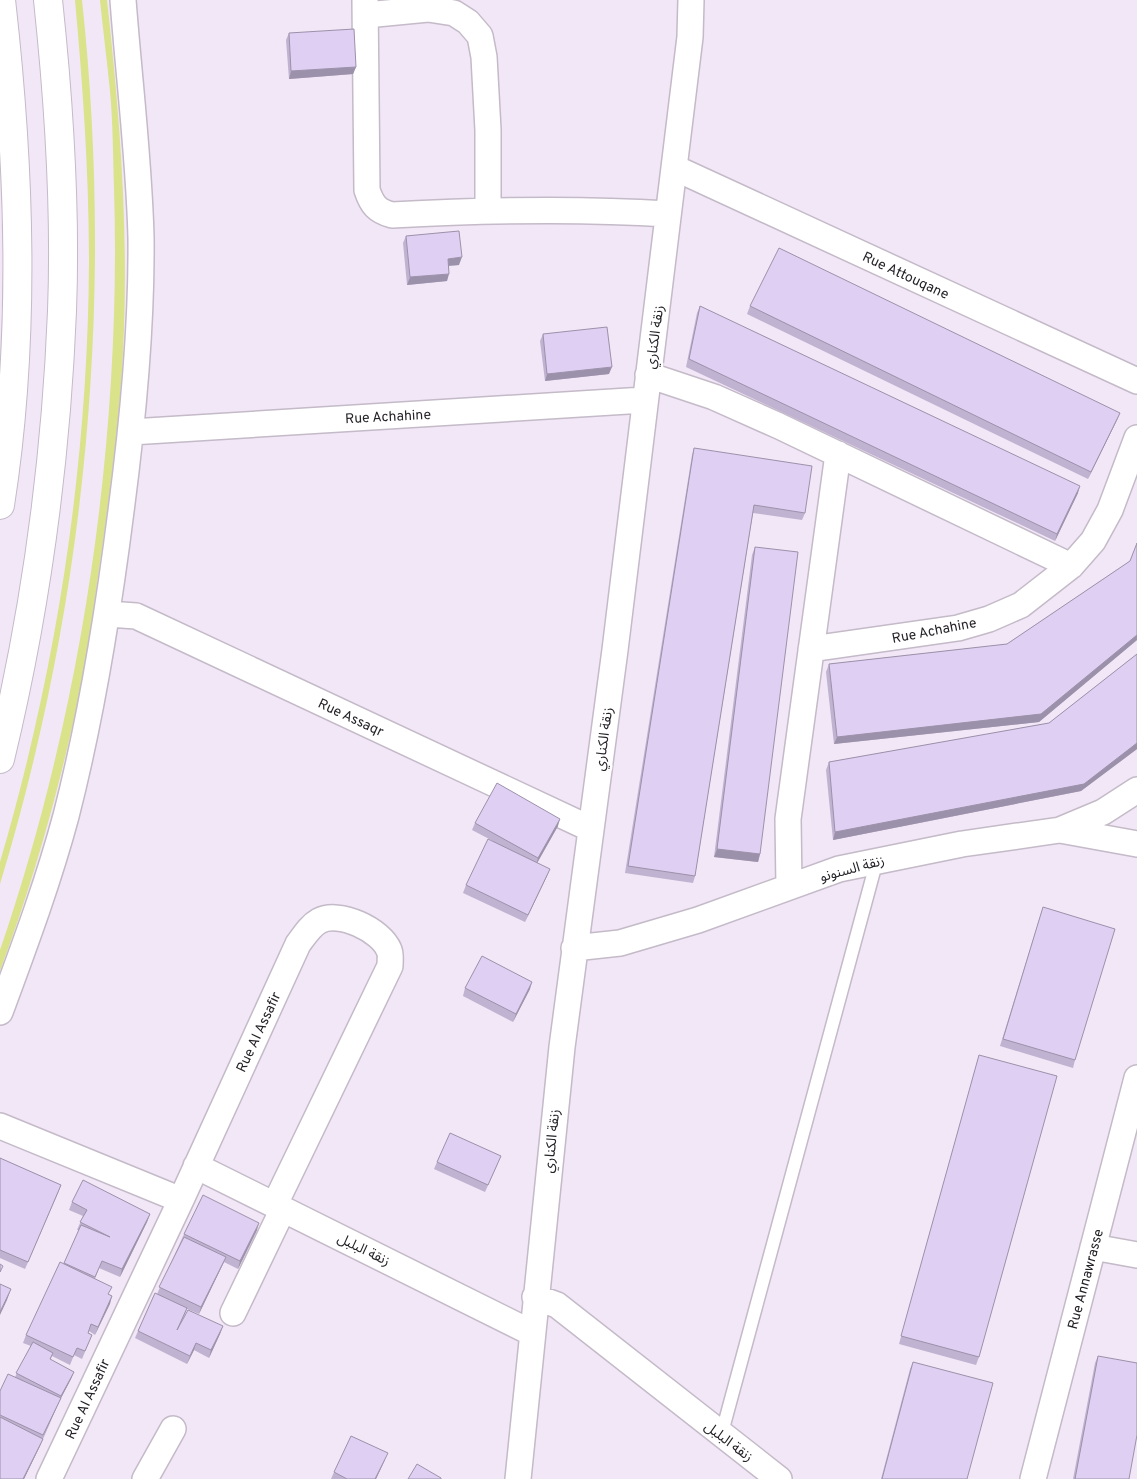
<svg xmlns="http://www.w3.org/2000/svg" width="1137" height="1479" viewBox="0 0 1137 1479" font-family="Overpass,'Noto Sans Arabic',sans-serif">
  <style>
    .green { fill: #dae28a }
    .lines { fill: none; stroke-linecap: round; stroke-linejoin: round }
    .service-casing { stroke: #c4bac8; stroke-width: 15 }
    .minor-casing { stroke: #c4bac8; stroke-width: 28 }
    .primary-casing { stroke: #c4bac8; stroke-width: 30 }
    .service { stroke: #fff; stroke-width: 12 }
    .minor { stroke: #fff; stroke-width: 25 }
    .primary { stroke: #fff; stroke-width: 28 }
    .wall { fill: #c0b2d1 }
    .shaded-wall { fill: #9c91aa }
    .building { fill: #dfcff3; stroke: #9c91aa }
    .labels { text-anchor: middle; stroke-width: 5; stroke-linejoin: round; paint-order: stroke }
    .street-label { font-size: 14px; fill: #262328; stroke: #fff }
  </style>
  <rect width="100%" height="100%" fill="#f1e7f6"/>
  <!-- green -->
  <path class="green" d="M75,0H82C114,297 87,597 0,884V862C57,668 88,464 89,262C89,175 83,87 75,0Z
    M100,0H107C120,117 129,234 123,352C118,454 100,556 87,657C66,764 38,869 0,971V950C82,712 122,439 114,188C113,156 113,123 110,91C107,61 103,30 100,0Z"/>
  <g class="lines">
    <!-- service casing -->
    <g class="service-casing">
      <path id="service" d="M721,1436L877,860"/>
    </g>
    <!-- minor casing -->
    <g class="minor-casing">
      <path id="minor" d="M365,0L367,190C372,205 377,211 392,215C484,210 575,208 668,214
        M366,15L428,9L454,13L468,22L480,36L484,57L488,130V210
        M675,168L1137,381
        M648,375L714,397L779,426L1071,566
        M131,432L644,400
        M108,614L136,616L591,829
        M811,649L958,628L989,619L1021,605L1071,566L1093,541L1110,510L1137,438
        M1060,830L1103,812L1137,790
        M789,887L788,819L838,454
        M574,948L620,943L698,920L839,869L962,844L1060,830L1137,844
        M0,1012C24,947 48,883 66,816C92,715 108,614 121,511C133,420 142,329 141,237C139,158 129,79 123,0
        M0,1126L181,1200
        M196,1166L532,1333
        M1093,1247L1137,1255
        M535,1297L557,1305L779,1479
        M233,1313L283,1209
        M49,1479L181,1200L298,944C304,936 310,926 319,921C339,910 381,930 389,950C391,954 390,961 390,966L275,1204
        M145,1479L173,1429
        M518,1479L562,1047L615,650L690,37L691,0
        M1033,1479L1137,1078"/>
    </g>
    <!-- primary casing -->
    <g class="primary-casing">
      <path id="primary" d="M0,505C26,339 20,167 1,0
        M0,759C35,614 56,460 62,311C66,207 59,103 48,0"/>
    </g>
    <!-- service -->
    <use href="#service" class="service"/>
    <!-- minor -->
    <use href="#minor" class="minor"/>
    <!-- primary -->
    <use href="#primary" class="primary"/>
  </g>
  <!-- wall -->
  <path class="wall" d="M289,33L356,67L353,74L289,79L286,40Z
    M406,236L459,265L449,266L447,281L407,285L403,243Z
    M700,306L1078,493L1055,541L686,367L697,313Z
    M750,306L1120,413L1117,420L1088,479L747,314Z
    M543,334L609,374L545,381L540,341Z
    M694,448L805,513L802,520L753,513L695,876L693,883L625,873L692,455Z
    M1137,543V640L1039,722L834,744L826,672L829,664L1007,644L1130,561Z
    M755,547L760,854L758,862L714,857L752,555Z
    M1137,654V749L1081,791L833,840L826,770L829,762L1049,723Z
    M475,823L558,826L537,863L547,876L525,922L463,893L466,885L493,841L472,830Z
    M1043,907L1075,1060L1073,1068L1000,1046Z
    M465,988L530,989L513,1022L463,996Z
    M979,1055V1357L976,1365L899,1344Z
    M0,1158L61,1185L25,1269L0,1258Z
    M437,1162L498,1163L485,1192L434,1169Z
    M72,1202L150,1214L147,1222L120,1277L99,1268L95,1279L109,1295L112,1296L95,1335L89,1331L88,1333L92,1335L82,1359L74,1355L70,1365L52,1356L50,1360L74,1372L71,1379L60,1400L43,1439L40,1446L24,1479H0V1391L15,1377L31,1346L23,1343L26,1335L64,1264L79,1230H77L83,1216L69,1210Z
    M257,1230L238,1269L224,1262L199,1314L187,1309L180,1326H223L220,1334L209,1358L194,1350L187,1364L135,1338L138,1331L157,1294L184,1234Z
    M1098,1356L1129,1479H1073L1095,1363Z
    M913,1362L967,1479H881L910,1369Z
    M385,1460L376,1479H331L334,1472Z"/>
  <!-- shaded-wall -->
  <path class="shaded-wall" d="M356,67L353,74L289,79L291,71Z
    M462,257L459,265L445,266L448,259Z
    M449,274L447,281L407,285L410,277Z
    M612,367L609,374L545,381L547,374Z
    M1120,413L1117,420L1088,479L1091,472Z
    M1080,486L1078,493L1055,541L1057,534Z
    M1137,635V640L1039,722L834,744L837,737Z
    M1137,743V749L1081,791L833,840L835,832Z
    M560,819L558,826L536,865L538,858Z
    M717,849L760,854L758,862L714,857Z
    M550,869L547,876L525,922L528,915Z
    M532,982L530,989L513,1022L516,1014Z
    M61,1185L58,1193L25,1269Z
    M150,1214L147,1222L120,1277L122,1269Z
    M259,1223L257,1230L238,1269L240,1261Z
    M226,1257L223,1264L199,1314L201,1307Z
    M11,1289L7,1300L0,1315V1312Z
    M112,1296L110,1304L95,1335L98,1327Z
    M223,1326L220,1334L209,1358L211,1350Z
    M196,1343L194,1350L187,1364L190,1356Z
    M74,1372L71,1379L60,1400L41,1442L61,1396Z
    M43,1439L40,1446L24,1479H23Z
    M388,1453L376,1479H375Z"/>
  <!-- building -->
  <path class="building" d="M354,29L356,67L291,71L289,33Z
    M459,231L462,257L448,259L449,274L410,277L406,236Z
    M779,248L1120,413L1091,472L750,306Z
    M700,306L1080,486L1057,534L689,359Z
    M607,327L612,367L547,374L543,334Z
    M694,448L812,466L805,513L754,505L695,876L628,866Z
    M1137,543V635L1041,714L837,737L829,664L1007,644L1130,561Z
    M755,547L798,552L760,854L717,849Z
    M1137,654V743L1084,784L835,832L829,762L1049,723Z
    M497,783L560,819L538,858L475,823Z
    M488,839L550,869L528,915L466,885Z
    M1043,907L1115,929L1075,1060L1003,1039Z
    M482,956L532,982L516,1014L465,988Z
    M979,1055L1057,1076L979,1357L901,1336Z
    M450,1133L501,1156L488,1185L437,1162Z
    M0,1158L61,1185L28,1262L0,1250Z
    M83,1180L150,1214L122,1269L102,1261L95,1277L64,1263L81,1225L110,1237L80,1222L87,1210L72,1202Z
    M203,1195L259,1223L240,1261L184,1234Z
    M184,1237L226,1257L201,1307L159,1287Z
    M60,1262L112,1287L108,1294L112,1296L98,1327L91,1324L88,1333L92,1335L85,1351L77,1348L73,1357L26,1335Z
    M0,1264L3,1266L0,1272Z
    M0,1284L11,1289L0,1312Z
    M155,1293L187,1308L177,1330L188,1310L223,1326L211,1350L196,1343L190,1356L138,1331Z
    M33,1342L53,1353L50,1359L74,1372L61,1396L16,1373Z
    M1098,1356L1137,1363V1435L1129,1479H1075Z
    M913,1362L993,1383L967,1479H882Z
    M8,1374L61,1398L43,1435L0,1415V1391Z
    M0,1417L43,1439L23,1479H0Z
    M351,1436L388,1453L375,1479H347L334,1472Z
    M417,1464L441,1478V1479H408Z"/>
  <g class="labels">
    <!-- street labels -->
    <g class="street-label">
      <text transform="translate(906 275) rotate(25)" y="5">Rue Attouqane</text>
      <text transform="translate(654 337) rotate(-82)" y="5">زنقة الكناري</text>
      <text transform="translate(388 416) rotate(-3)" y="5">Rue Achahine</text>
      <text transform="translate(934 630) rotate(-11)" y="5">Rue Achahine</text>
      <text transform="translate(351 717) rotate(25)" y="5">Rue Assaqr</text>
      <text transform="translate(603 739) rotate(-82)" y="5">زنقة الكناري</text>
      <text transform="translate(852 868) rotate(-15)" y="5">زنقة السنونو</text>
      <text transform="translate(258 1032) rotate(-65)" y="5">Rue Al Assafir</text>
      <text transform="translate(551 1141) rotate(-84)" y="5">زنقة الكناري</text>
      <text transform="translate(364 1249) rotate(26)" y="5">زنقة البلبل</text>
      <text transform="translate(1085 1279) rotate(-75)" y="5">Rue Annawrasse</text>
      <text transform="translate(87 1399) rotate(-65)" y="5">Rue Al Assafir</text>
      <text transform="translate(729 1441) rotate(37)" y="5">زنقة البلبل</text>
    </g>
  </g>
</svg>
